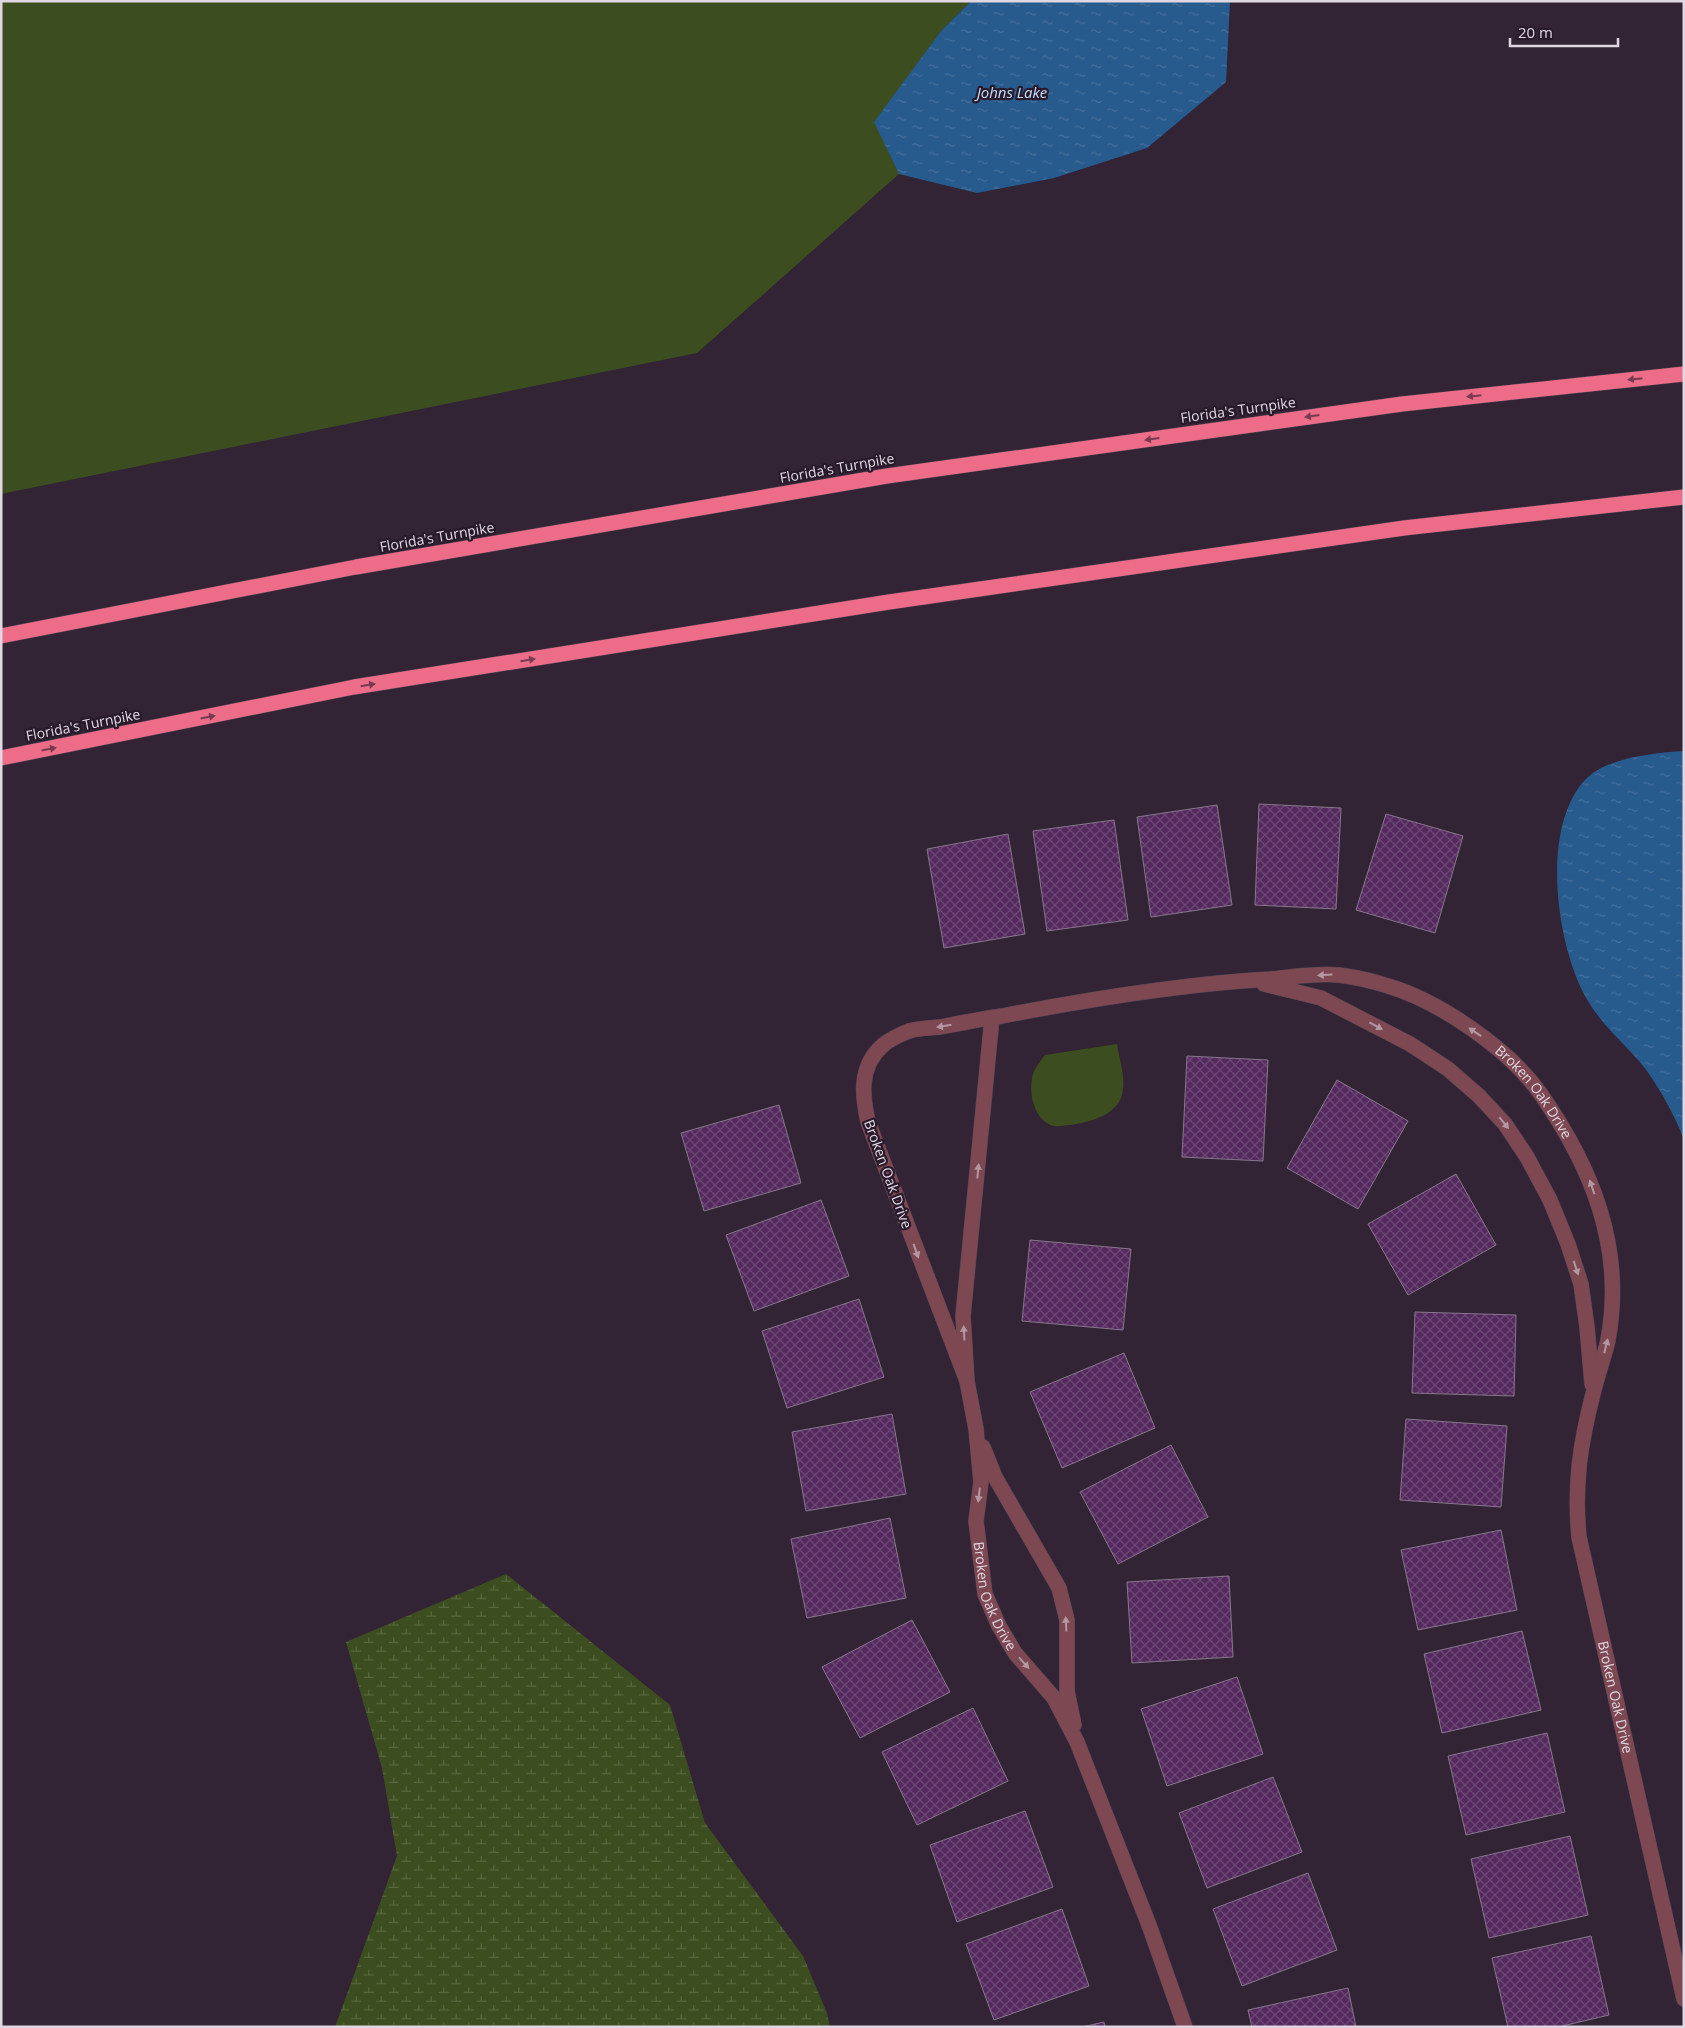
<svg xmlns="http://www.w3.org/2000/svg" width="1685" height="2028" viewBox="0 0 1685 2028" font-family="'Open Sans',sans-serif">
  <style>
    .wetland { fill: url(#wetland-marsh) }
    .park { fill: #3c4e1f }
    .water { fill: url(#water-ripples) }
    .building { fill: url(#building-cross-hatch); stroke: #87778b }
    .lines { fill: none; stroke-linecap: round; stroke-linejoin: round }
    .minor-casing { stroke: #4e4151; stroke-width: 16 }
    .highway-casing { stroke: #4e4151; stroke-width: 16 }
    .minor { stroke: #7d4852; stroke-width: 15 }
    .highway { stroke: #ed6c88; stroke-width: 15 }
    .oneway { fill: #773b50 }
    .oneway2 { fill: #b397a1 }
    .labels { text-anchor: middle; stroke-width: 4.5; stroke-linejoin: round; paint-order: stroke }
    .street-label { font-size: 14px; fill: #e0d7e2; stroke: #281a2b }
    .water-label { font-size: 15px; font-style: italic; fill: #c3dffe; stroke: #281a2b }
  </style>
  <defs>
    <pattern id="wetland-marsh" width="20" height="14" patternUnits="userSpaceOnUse" patternTransform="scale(1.25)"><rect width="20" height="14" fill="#3c4e1f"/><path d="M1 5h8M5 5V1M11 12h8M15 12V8" fill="none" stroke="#58673f"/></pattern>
    <pattern id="water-ripples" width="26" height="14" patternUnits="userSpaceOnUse" patternTransform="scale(1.25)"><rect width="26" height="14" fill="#275a8d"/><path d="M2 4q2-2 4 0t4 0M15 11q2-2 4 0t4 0" fill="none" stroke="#46719d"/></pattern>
    <pattern id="building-cross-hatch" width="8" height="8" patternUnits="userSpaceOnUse" patternTransform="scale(1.25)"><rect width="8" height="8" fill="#54295e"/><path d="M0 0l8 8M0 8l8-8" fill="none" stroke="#6c4775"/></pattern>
  </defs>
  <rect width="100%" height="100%" fill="#322435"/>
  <!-- wetland -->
  <path class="wetland" d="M506,1574L670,1705L705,1823L803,1956L827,2013L830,2027H335L397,1856L382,1768L346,1642Z"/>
  <!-- park -->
  <path class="park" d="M1,1H971L941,31L875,122L899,174L697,353L1,494Z
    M1117,1044C1119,1058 1125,1075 1123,1089C1121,1115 1090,1122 1070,1125C1065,1125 1059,1127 1054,1126C1033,1121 1027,1089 1034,1071C1037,1066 1041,1060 1045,1055Z"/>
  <!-- water -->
  <path class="water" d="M971,1H1230L1226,82L1147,148L1054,178L977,193L899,174L874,122L941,31Z
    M1684,751V1140C1675,1115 1656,1081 1639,1061C1622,1042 1601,1023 1588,1001C1556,948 1539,825 1587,778C1609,757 1655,753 1684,751Z"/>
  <!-- building -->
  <path class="building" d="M1259,804L1341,808L1336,909L1255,905Z
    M1217,805L1232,905L1151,917L1137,817Z
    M1386,814L1463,836L1435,933L1356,910Z
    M1114,820L1128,920L1047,931L1033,831Z
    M1008,834L1025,934L944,948L927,849Z
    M1187,1056L1268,1060L1263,1161L1182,1157Z
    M1337,1080L1408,1121L1358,1209L1287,1168Z
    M779,1105L801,1183L704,1211L681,1133Z
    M1456,1174L1496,1245L1408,1295L1368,1224Z
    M821,1200L849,1276L754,1311L726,1235Z
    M1030,1240L1131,1249L1123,1330L1022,1321Z
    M859,1299L884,1377L787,1408L762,1331Z
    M1415,1312L1516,1315L1514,1396L1412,1393Z
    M1124,1353L1155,1428L1062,1468L1030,1392Z
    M892,1414L906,1494L806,1511L792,1432Z
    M1406,1419L1507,1426L1501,1507L1400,1500Z
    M1171,1445L1208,1517L1118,1564L1080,1492Z
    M890,1518L906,1598L807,1618L791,1539Z
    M1501,1530L1517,1610L1418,1630L1401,1550Z
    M1229,1576L1233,1657L1132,1663L1127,1582Z
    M912,1620L950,1692L860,1738L822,1667Z
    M1522,1631L1541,1710L1442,1733L1424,1654Z
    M1237,1677L1263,1754L1167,1786L1141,1709Z
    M973,1708L1008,1781L917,1825L882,1752Z
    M1547,1733L1565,1812L1466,1835L1448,1756Z
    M1273,1777L1302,1852L1207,1888L1179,1813Z
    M1025,1811L1053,1887L957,1922L930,1845Z
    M1570,1836L1588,1915L1489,1938L1471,1859Z
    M1308,1873L1337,1950L1242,1986L1213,1909Z
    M1062,1909L1089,1986L994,2020L966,1944Z
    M1591,1936L1609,2015L1558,2027H1508L1492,1958Z
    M1348,1988L1356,2027H1252L1248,2010Z
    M1104,2022L1105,2027H1082Z"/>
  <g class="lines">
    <!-- minor casing -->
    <g class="minor-casing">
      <g id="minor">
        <path d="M1264,984L1321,998L1410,1044L1448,1069L1479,1096L1505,1124L1527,1157L1550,1200L1568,1244L1581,1284L1587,1327L1592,1384"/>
        <path id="s1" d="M992,1018L963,1316L967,1381L976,1429L981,1482L976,1521L985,1594L999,1626L1015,1653L1054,1698L1077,1742L1149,1925L1185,2027"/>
        <path id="s2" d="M967,1381L868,1122C862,1095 859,1067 882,1046C887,1041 901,1034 909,1031C919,1028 930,1028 940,1027C961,1023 981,1019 1002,1016C1090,999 1180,984 1270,979C1292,977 1316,973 1339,975C1354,977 1373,981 1388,986C1439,1001 1509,1049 1540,1093C1592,1167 1625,1248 1608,1340C1604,1358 1597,1376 1593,1394C1580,1444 1574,1486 1579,1537L1684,1999"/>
        <path d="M983,1447L995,1477L1059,1588L1067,1620V1691L1074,1725"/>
      </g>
    </g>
    <!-- highway casing -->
    <g class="highway-casing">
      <path id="highway" d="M1,636L356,567L887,476L1402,404L1684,374
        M1,758L354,687L889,602L1404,528L1684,497"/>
    </g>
    <!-- minor -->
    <use href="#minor" class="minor"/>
    <!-- highway -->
    <use href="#highway" class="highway"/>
  </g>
  <!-- one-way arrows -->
  <defs><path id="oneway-solid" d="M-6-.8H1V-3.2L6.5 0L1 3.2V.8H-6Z" transform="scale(1.25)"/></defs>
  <g class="oneway">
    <use href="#oneway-solid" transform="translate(1635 379) rotate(174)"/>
    <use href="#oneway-solid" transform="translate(1474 396) rotate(174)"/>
    <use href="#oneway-solid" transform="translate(1312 416) rotate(172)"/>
    <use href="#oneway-solid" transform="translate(1152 439) rotate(172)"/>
    <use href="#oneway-solid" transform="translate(528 660) rotate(-9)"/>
    <use href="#oneway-solid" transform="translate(368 685) rotate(-9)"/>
    <use href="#oneway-solid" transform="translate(208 717) rotate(-11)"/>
    <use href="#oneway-solid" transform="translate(49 749) rotate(-11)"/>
  </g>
  <g class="oneway2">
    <use href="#oneway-solid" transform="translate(1325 975) rotate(177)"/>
    <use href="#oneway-solid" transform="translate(944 1026) rotate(171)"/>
    <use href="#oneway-solid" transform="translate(1376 1026) rotate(29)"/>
    <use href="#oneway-solid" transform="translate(1475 1032) rotate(-146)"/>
    <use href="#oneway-solid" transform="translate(1504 1123) rotate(51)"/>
    <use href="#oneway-solid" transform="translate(978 1171) rotate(-85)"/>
    <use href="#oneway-solid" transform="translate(1592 1187) rotate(-109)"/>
    <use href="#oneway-solid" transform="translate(916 1251) rotate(70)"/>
    <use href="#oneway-solid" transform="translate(1576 1268) rotate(72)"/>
    <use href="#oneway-solid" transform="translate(964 1333) rotate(-93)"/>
    <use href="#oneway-solid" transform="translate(1606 1346) rotate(-76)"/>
    <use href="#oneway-solid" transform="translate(979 1495) rotate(97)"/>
    <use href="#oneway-solid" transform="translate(1066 1624) rotate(-93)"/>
    <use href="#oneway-solid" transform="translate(1024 1663) rotate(48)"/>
  </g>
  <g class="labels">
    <!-- street labels -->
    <g class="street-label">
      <text transform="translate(1238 410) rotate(-8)" y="5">Florida's Turnpike</text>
      <text transform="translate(837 468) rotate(-10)" y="5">Florida's Turnpike</text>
      <text transform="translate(437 537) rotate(-10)" y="5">Florida's Turnpike</text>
      <text transform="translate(83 725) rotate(-11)" y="5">Florida's Turnpike</text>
      <text dy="5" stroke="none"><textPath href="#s2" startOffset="1058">Broken Oak Drive</textPath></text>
      <text transform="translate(888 1174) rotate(70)" y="5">Broken Oak Drive</text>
      <text dy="5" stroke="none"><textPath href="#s1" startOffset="584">Broken Oak Drive</textPath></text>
      <text dy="5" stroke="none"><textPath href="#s2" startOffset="1691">Broken Oak Drive</textPath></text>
    </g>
    <!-- water labels -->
    <g class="water-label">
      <text x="1012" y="98">Johns Lake</text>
    </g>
  </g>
  <!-- border -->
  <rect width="1685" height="2028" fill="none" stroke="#e0d7e2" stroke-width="5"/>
  <!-- scale -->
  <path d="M1510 38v8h108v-8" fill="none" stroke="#e0d7e2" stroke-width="2.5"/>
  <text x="1518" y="38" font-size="15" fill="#e0d7e2" stroke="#281a2b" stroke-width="4" paint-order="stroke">20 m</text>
</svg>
